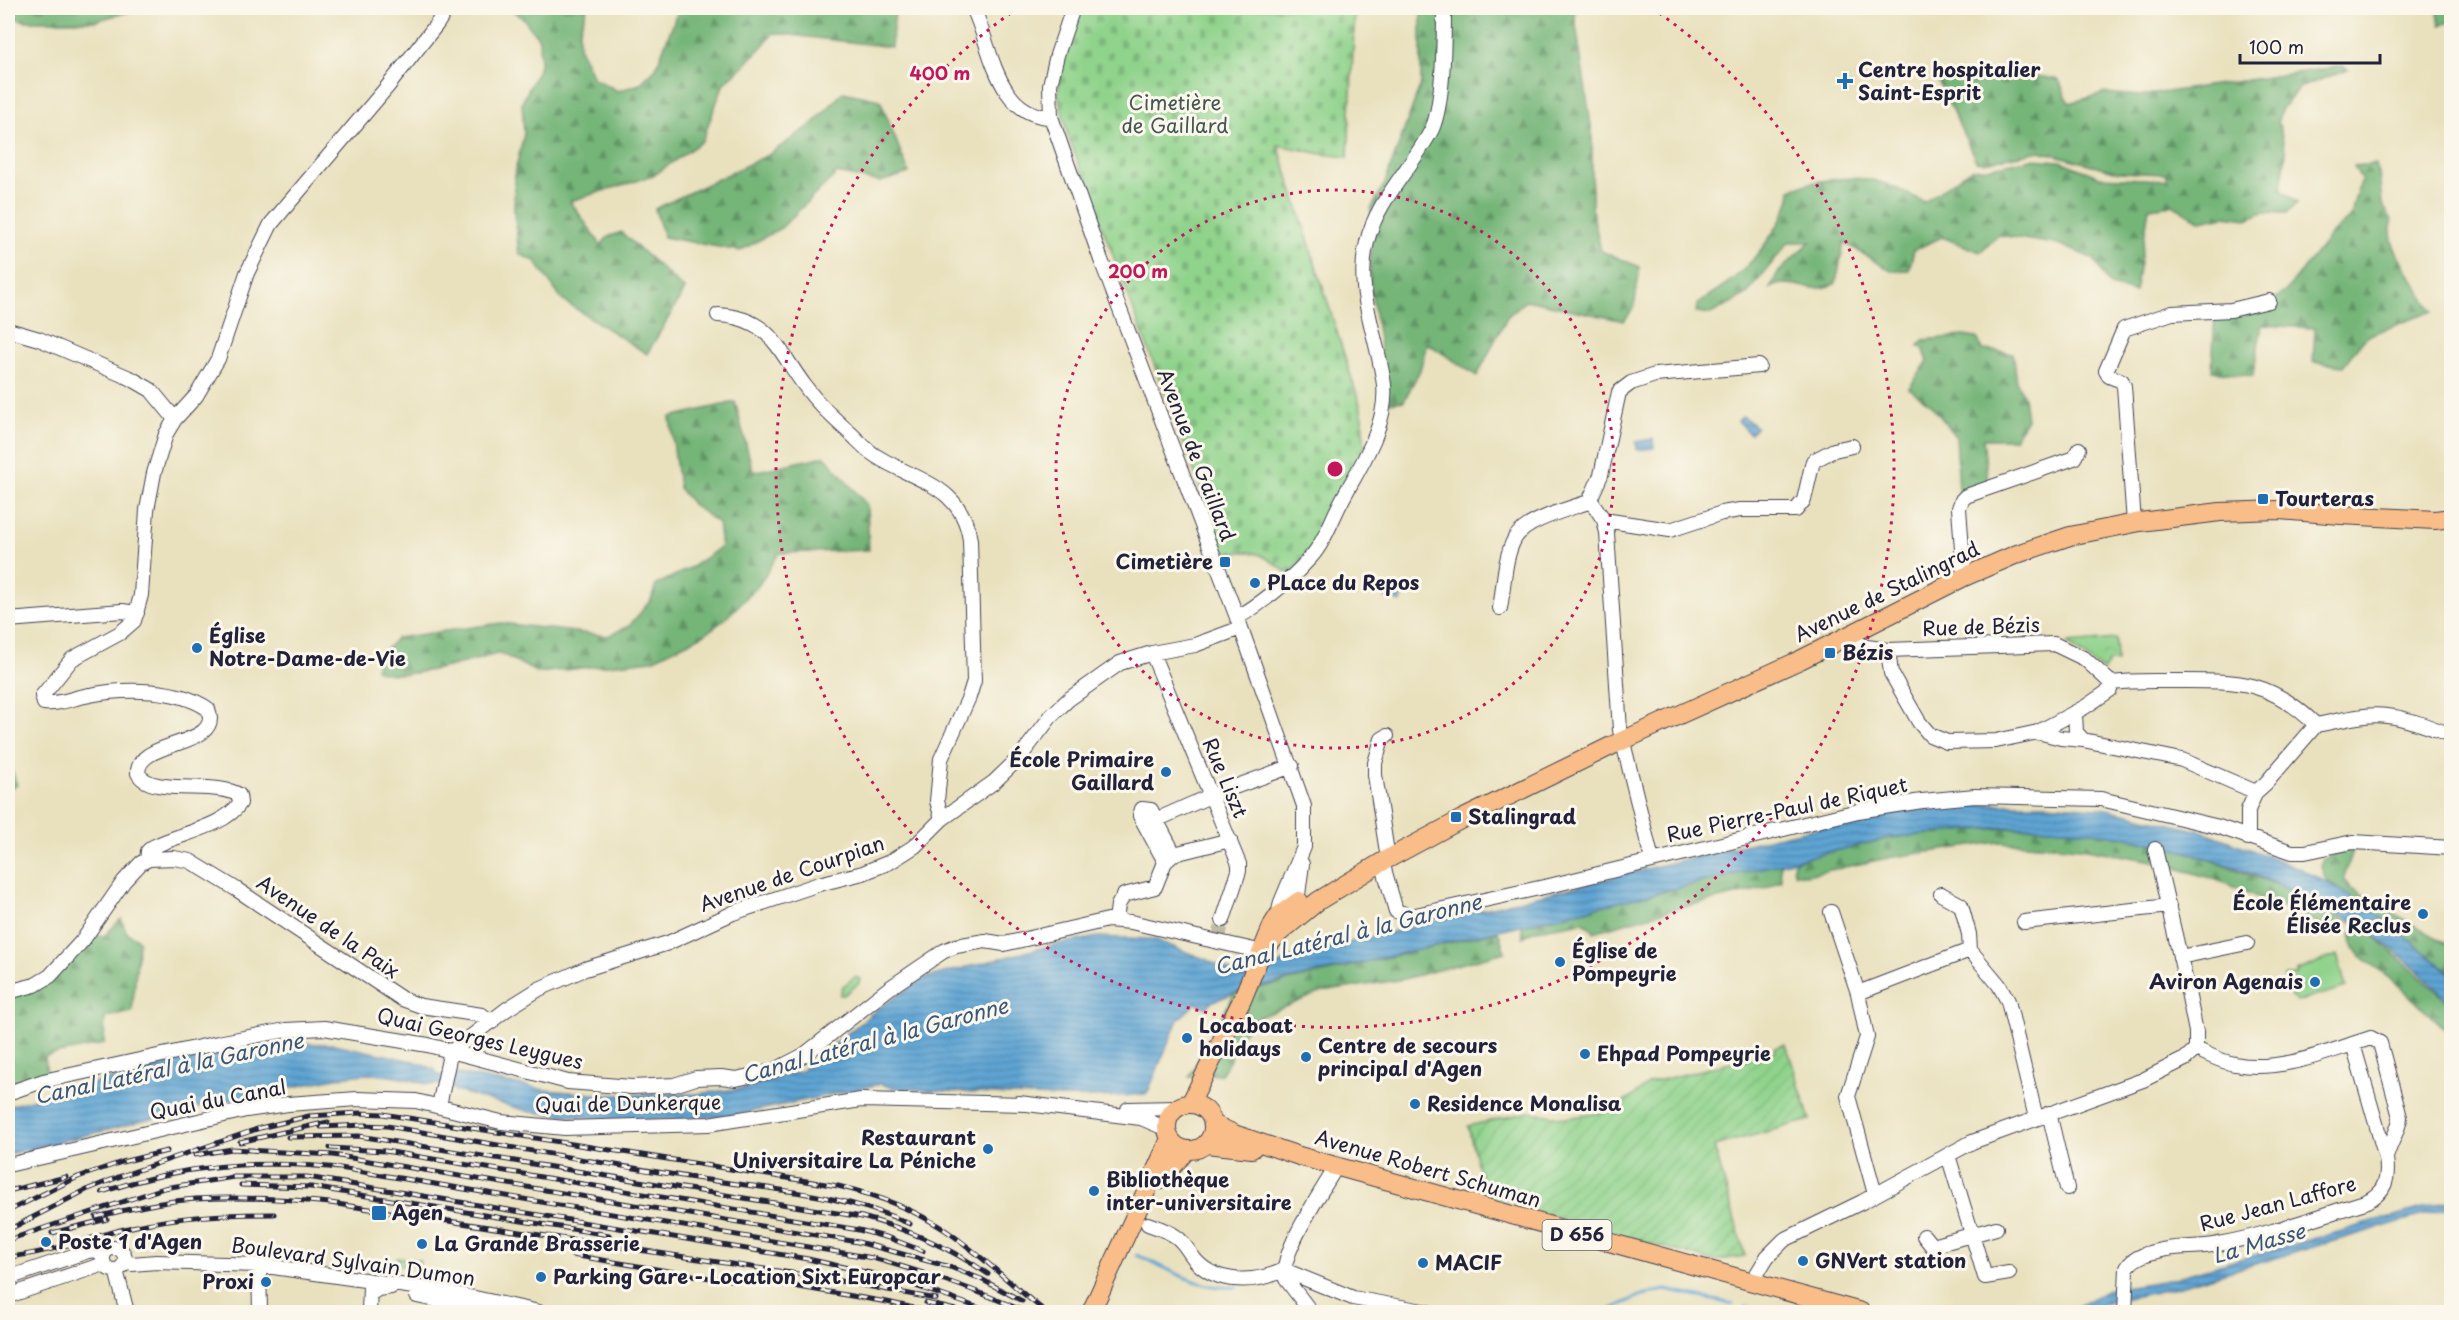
<svg xmlns="http://www.w3.org/2000/svg" width="2459" height="1320" viewBox="0 0 2459 1320" font-family="'Playpen Sans',sans-serif">
  <style>
    .grass { fill: #90d38c; stroke: #597a64; stroke-width: 1.5 }
    .forest { fill: url(#forest-firs); stroke: #4b6c5a; stroke-width: 1.5 }
    .cemetery { fill: url(#cemetery-stones); stroke: #597a64; stroke-width: 1.5 }
    .park { fill: url(#park-crowns); stroke: #597a64; stroke-width: 1.5 }
    .garden { fill: url(#garden-furrows); stroke: #597a64; stroke-width: 1.5 }
    .water { fill: url(#water-rules); stroke: #406387; stroke-width: 1.5 }
    .lines { fill: none; stroke-linecap: round; stroke-linejoin: round }
    .stream { stroke: #5ea4d3; stroke-width: 3 }
    .minor-tunnel { stroke: #c1bba4; stroke-width: 14; stroke-dasharray: 14 7; stroke-linecap: butt }
    .minor-casing { stroke: #403f4f; stroke-width: 16 }
    .major-casing { stroke: #403f4f; stroke-width: 20 }
    .minor { stroke: #fff; stroke-width: 14 }
    .major { stroke: #f8bd88; stroke-width: 18 }
    .rail-casing { stroke: #22223b; stroke-width: 5 }
    .rail { stroke: #fbf7ec; stroke-width: 3; stroke-dasharray: 9; stroke-linecap: butt }
    .ring { fill: none; stroke: #c2185b; stroke-width: 3; stroke-dasharray: 3 6 }
    .poi-dot { fill: #1f6fb2; stroke: #fbf7ec; stroke-width: 2 }
    .labels { text-anchor: middle; stroke-width: 6; stroke-linejoin: round; paint-order: stroke }
    .shield { fill: #fbf7ec; stroke: #636270; stroke-width: 1.5 }
    .shield-label { font-size: 18px; font-weight: bold; fill: #22223b }
    .poi-label { font-size: 20px; font-weight: bold; fill: #22223b; stroke: #fbf7ec; text-anchor: start }
    .park-label { font-size: 20px; fill: #435753; stroke: #fbf7ec }
    .street-label { font-size: 20px; fill: #22223b; stroke: #fbf7ec }
    .water-label { font-size: 21px; font-style: italic; fill: #3a5678; stroke: #fbf7ec }
    .centre { fill: #c2185b; stroke: #fbf7ec; stroke-width: 3 }
    .ring-label { font-size: 18px; text-anchor: middle; font-weight: bold; fill: #c2185b; stroke: #fbf7ec; stroke-width: 6; stroke-linejoin: round; paint-order: stroke }
  </style>
  <defs>
    <pattern id="forest-firs" width="22" height="20" patternUnits="userSpaceOnUse" patternTransform="scale(1.5)"><rect width="22" height="20" fill="#74b578"/><path d="M5 1l3.5 6h-7zM16 11l3.5 6h-7z" fill="#5f9364"/></pattern>
    <pattern id="cemetery-stones" width="16" height="16" patternUnits="userSpaceOnUse" patternTransform="scale(1.5)"><rect width="16" height="16" fill="#90d38c"/><path d="M2 7V4a2 2 0 0 1 4 0v3zM10 15v-3a2 2 0 0 1 4 0v3z" fill="#7cb57a"/></pattern>
    <pattern id="park-crowns" width="20" height="18" patternUnits="userSpaceOnUse" patternTransform="scale(1.5)"><rect width="20" height="18" fill="#90d38c"/><path d="M2 6a3 3 0 1 1 6 0M12 15a3 3 0 1 1 6 0" fill="none" stroke="#7cb57a"/></pattern>
    <pattern id="garden-furrows" width="10" height="10" patternUnits="userSpaceOnUse" patternTransform="scale(1.5)"><rect width="10" height="10" fill="#90d38c"/><path d="M-1 1l2-2M0 10L10 0M9 11l2-2" fill="none" stroke="#7cb57a"/></pattern>
    <pattern id="water-rules" width="6" height="5" patternUnits="userSpaceOnUse" patternTransform="scale(1.5)"><rect width="6" height="5" fill="#5ea4d3"/><path d="M0 2.5h6" fill="none" stroke="#4d85ac"/></pattern>
  </defs>
  <rect width="100%" height="100%" fill="#fbf7ec"/>
  <filter id="ink" filterUnits="userSpaceOnUse"><feTurbulence type="fractalNoise" baseFrequency=".0167" numOctaves="2"/><feDisplacementMap in="SourceGraphic" scale="12" xChannelSelector="R" yChannelSelector="G"/><feConvolveMatrix kernelMatrix="1 2 1 2 8 2 1 2 1" color-interpolation-filters="sRGB"/></filter>
  <filter id="wash" filterUnits="userSpaceOnUse"><feTurbulence type="fractalNoise" baseFrequency=".008" numOctaves="4" result="noise"/><feDisplacementMap in="SourceGraphic" scale="24" xChannelSelector="R" yChannelSelector="G"/><feGaussianBlur stdDeviation="1.35" result="paint"/><feColorMatrix in="noise" values="0 0 0 0 0 0 0 0 0 0 0 0 0 0 0 0 0 1.4 0 .05"/><feComposite in="paint" operator="in"/></filter>
  <g filter="url(#wash)">
    <rect width="100%" height="100%" fill="#e9e1be"/>
    <!-- grass -->
    <path class="grass" d="M2337,955L2346,987L2297,1002L2291,997L2284,977L2297,974L2296,971Z
      M855,977L860,979L859,983L844,995H840L843,986Z
      M397,1258L420,1260L419,1265L408,1264L407,1267L396,1265Z"/>
    <!-- forest -->
    <path class="forest" d="M8,8H143L95,21H25L8,16Z
      M508,8H587L579,32V46L593,78L618,91L640,84L656,68L679,8H864L895,12L891,47L774,33L744,66L724,83L702,141L653,176L570,201L601,245L608,237L621,232L685,290L647,354L562,300L535,261L519,254L514,208L515,172L524,134L522,103L540,65L539,39L523,18Z
      M1421,8H1575V18L1592,132V210L1601,251L1640,267L1634,308L1624,321L1526,300L1507,317L1477,376L1427,343L1420,370L1404,401L1389,403L1370,283L1371,209L1385,183L1421,83Z
      M2437,8H2451V22L2440,25Z
      M2343,66L2348,69L2299,88L2281,110L2278,121L2286,154L2281,188L2298,203L2287,213L2263,212L2247,219L2224,216L2201,221L2172,205L2149,208L2135,292L2110,286L2094,259L2061,245L1999,235L1980,252L1942,237L1914,250L1909,270L1891,271L1844,242L1836,283C1812,297 1791,276 1770,288L1778,273L1810,242H1789L1747,294L1711,314L1696,312L1697,305C1708,295 1722,288 1734,278C1754,262 1790,216 1791,190C1801,184 1811,183 1822,181C1867,173 1886,182 1924,202L1972,169L1987,168L2032,159L2060,161L2100,177L2163,180L2168,182L2165,174L2118,172L2040,151L1984,162L1976,161L1938,80C1979,80 2018,70 2059,80L2069,103L2106,93L2140,96Z
      M843,92L880,100L909,173L880,182L837,173L781,228L740,251L664,237L655,209L768,155L814,123Z
      M2375,164L2379,173L2382,204L2392,220C2386,245 2406,268 2418,288C2423,297 2426,304 2433,311L2372,334L2362,341L2343,366L2313,362L2315,328L2262,325L2253,376L2212,371L2215,312L2270,302L2286,291L2334,231L2351,216L2356,194L2362,181L2354,166Z
      M1963,336L1977,338L1983,350L2013,353L2017,382L2024,397L2027,419L2014,439H1983L1988,483L1959,492L1956,436L1930,404L1909,388L1928,361L1923,348L1919,346L1923,340Z
      M735,402L753,472L825,456L867,505L869,550L779,553L758,586L724,620L705,634L652,660L538,673L500,653C475,660 396,684 376,669L377,658L397,638L501,623L608,636L629,626L651,600L656,585L692,567L721,547L718,523L693,505L679,488L670,417Z
      M8,761L17,785L8,789Z
      M2046,827L2102,832L2189,852L2296,892L2328,909L2348,924L2336,933L2312,920L2217,880L2153,861L2081,848L1999,842L1893,857L1806,875L1794,873L1793,865L1796,860L1889,838L1965,830Z
      M2344,850L2353,851L2343,879L2351,889L2451,946V973L2379,917L2326,880L2321,867L2322,860Z
      M1780,863L1781,880L1766,888L1674,909L1594,932L1584,922L1536,930L1523,937L1522,925Z
      M121,919L127,933L139,940L132,1012L105,1017L104,1044L45,1056L47,1074L8,1085L12,1059L8,1052V999L51,979L93,935L104,936Z
      M2362,929L2374,936L2451,1004V1035L2394,981L2358,954L2352,944L2350,933Z
      M1498,931L1505,952L1404,979L1322,992L1257,1018L1238,1039L1229,1062L1221,1074L1189,1077L1234,994Z"/>
    <!-- cemetery -->
    <path class="cemetery" d="M1082,8H1355L1348,157L1322,154L1278,145L1361,408L1365,450L1315,544L1290,575C1266,556 1257,548 1225,553L1067,133L1058,94L1060,75Z"/>
    <!-- park -->
    <path class="park" d="M2116,639L2117,662H2108L2104,671L2067,643Z"/>
    <!-- garden -->
    <path class="garden" d="M1786,1044L1810,1120L1714,1146L1745,1256L1713,1261L1485,1197L1468,1126L1529,1112L1566,1118L1607,1112L1632,1097L1649,1083L1775,1052L1774,1048Z"/>
    <!-- water -->
    <path class="water" d="M1743,416L1756,427L1750,434L1737,421Z
      M1653,439L1654,448L1637,450L1636,442Z
      M1387,589L1403,594L1401,602L1385,597Z
      M1967,804H2047L2107,809L2205,832L2299,868L2337,888L2382,918L2447,970L2451,975V1004C2428,980 2401,954 2373,935C2281,875 2157,834 2048,828C1996,825 1942,833 1889,838L1238,992L1211,1002L1207,1008L1196,1003L1178,1020L1147,1094C1064,1102 978,1092 893,1088L881,1084L735,1115L678,1119H604L531,1112L456,1091C446,1080 438,1086 427,1084C408,1079 388,1074 369,1074C339,1075 312,1084 283,1089C191,1107 100,1133 8,1154V1106L175,1062L283,1043L334,1044L413,1061L434,1069L438,1075L448,1077L459,1074L546,1090L606,1095L697,1094L745,1088L801,1071L880,1007L925,978L1053,945L1098,937L1153,939L1207,960L1244,978L1263,975L1269,969L1298,955L1776,837L1890,813Z
      M2451,1200V1207L2166,1290L2112,1301L2085,1312H2067L2110,1289L2163,1281Z"/>
    <g class="lines">
      <!-- stream -->
      <path class="stream" d="M1137,1255C1173,1270 1197,1290 1237,1287
        M1746,1307L1766,1312
        M1362,1309L1378,1312
        M1605,1312L1642,1295L1665,1290L1733,1304"/>
    </g>
  </g>
  <g filter="url(#ink)">
    <g class="lines">
      <!-- minor-tunnel -->
      <path class="minor-tunnel" d="M1218,941L1223,920"/>
      <!-- minor casing -->
      <g class="minor-casing">
        <path id="minor" d="M973,8C991,44 996,116 1051,117
          M1073,8L1057,55L1050,85L1051,117L1101,260L1241,628L1304,806V847L1281,902L1278,916
          M718,315C771,318 777,349 805,386C817,403 833,418 849,432C858,440 866,450 876,456C915,481 962,485 970,540L974,681L969,697L941,759L937,801L942,819
          M8,330L39,339L132,379L151,390L175,419
          M1604,520L1670,530L1722,513L1740,510H1796L1804,500L1813,461L1834,450L1852,446
          M2134,523L2124,386L2122,381L2109,376L2106,371L2124,329L2172,313L2231,310L2269,301
          M1964,577L1959,508L1962,500L1966,496L2074,458L2079,449
          M1500,608C1504,587 1504,557 1515,538C1527,519 1570,509 1591,501
          M1237,618C1265,601 1288,583 1310,558C1324,543 1331,521 1341,502C1359,467 1388,427 1384,385C1378,336 1354,291 1367,242C1377,199 1413,167 1432,129C1444,103 1444,38 1444,8
          M8,620L122,611L137,613
          M1844,638L1867,647L1888,650L2054,644L2085,659L2111,683C2132,680 2154,681 2176,681C2238,681 2269,679 2316,725L2266,783L2256,792L2248,810V838
          M1888,650L1891,673L1919,722L1930,735L1947,742L1996,741L2038,732L2085,707L2110,690L2111,683
          M1152,653L1239,864V871L1223,920
          M2075,713L2076,732L2083,740L2182,760L2256,792
          M2316,725C2339,721 2364,713 2387,716C2409,718 2431,728 2452,735
          M2038,732L2061,738L2083,740
          M1387,736L1382,739L1375,763V775L1388,859
          M1156,820L1210,796L1292,766
          M2155,849L2186,982L2196,1032V1049
          M147,860L148,851L153,847C177,834 225,827 240,803L239,795C216,780 149,797 138,773C137,738 224,749 208,709C179,688 124,688 90,695C75,697 59,705 44,703L42,696L72,659L120,633L134,621L141,595L147,510L154,473L166,434L175,419L196,396L218,359L247,273L271,224L388,86L437,24L447,8
          M1652,860L1620,730L1607,533L1604,520L1591,501V497L1601,475L1619,392L1631,383L1655,375L1759,366
          M1165,862L1140,816L1142,809L1151,810L1174,854
          M1382,862L1396,911L1411,916L1553,885L1858,811L1922,801L1975,796L2101,799L2219,827L2292,852H2305L2353,842L2452,848
          M1941,894L1961,905L1969,934L1970,950
          M1296,910L1302,864
          M1831,912L1858,993
          M1116,920L1118,905L1124,895L1155,887L1165,862L1174,854L1230,840
          M2024,922L2169,906
          M2180,957L2247,943
          M8,992L35,985L50,976L83,940L124,881L141,863L149,859L174,858L190,861L236,889L402,999L421,1006L482,1015L492,1022
          M2196,1049C2209,1055 2221,1062 2235,1064C2280,1073 2329,1051 2371,1038L2380,1043L2400,1117C2400,1128 2389,1145 2386,1158
          M8,1093L43,1081L218,1043L286,1030L324,1028L428,1045L568,1082L632,1087L674,1085L696,1078L721,1077L736,1079L773,1071L804,1055L888,989L944,951L956,946L985,941L1004,944L1108,920L1131,922L1263,952
          M1019,1103L1141,1118L1167,1129
          M439,1106L449,1059L456,1048L507,1009L539,989L585,969L668,943L733,913L819,884L863,873L890,862L915,846L942,819L994,782L1020,757L1052,715L1069,699L1120,663L1152,653L1195,645L1241,628
          M1128,1109L1177,1108
          M2049,1113L2067,1188
          M1948,1155L1985,1277L2009,1273
          M8,1165L246,1110L288,1104L357,1099L416,1101L501,1122L565,1128L708,1124L861,1100L1027,1104
          M1875,1194L1848,1096L1867,1037L1858,993L1970,950L1999,985L2008,1001L2036,1118
          M1148,1224C1159,1228 1169,1231 1178,1238C1185,1244 1190,1254 1196,1261C1218,1285 1256,1283 1284,1270L1353,1298L1428,1312
          M1924,1236L1932,1246L1996,1228
          M103 1259a11 11 0 1 1 22 0a11 11 0 1 1-22 0Z
          M125,1261L132,1264L156,1262L259,1265L442,1291L539,1312
          M259,1265L260,1312
          M116,1270L127,1312
          M8,1278L88,1251L94,1250L104,1254
          M1752,1282L1767,1257L1784,1240L1862,1202L1972,1142L2143,1080L2185,1059L2196,1049
          M370,1294L378,1289L391,1287
          M8,1296L104,1264
          M417,1296L491,1312
          M369,1312L370,1287
          M1311,1312L1286,1279C1276,1258 1324,1188 1336,1167
          M2125,1312L2127,1268C2134,1255 2153,1252 2167,1249C2184,1246 2201,1248 2218,1244C2265,1236 2319,1216 2365,1202C2386,1193 2389,1178 2386,1158L2353,1044"/>
      </g>
      <!-- major casing -->
      <g class="major-casing">
        <path id="major" d="M1263,952L1279,933L1318,901L1382,862L1462,819L1613,745L1800,660L1964,577L2017,554L2070,536L2140,522L2220,512L2279,510L2341,515L2435,520L2452,518
          M1190,1104L1242,1000L1273,924L1278,916L1299,901
          M1167 1127a23 23 0 1 1 46 0a23 23 0 1 1-46 0Z
          M1213,1124L1234,1134L1299,1156L1861,1312
          M1206,1144L1252,1149
          M1161,1180L1187,1150
          M1091,1312L1170,1139"/>
      </g>
      <!-- minor -->
      <use href="#minor" class="minor"/>
      <!-- major -->
      <use href="#major" class="major"/>
      <!-- rail casing -->
      <g class="rail-casing">
        <path id="rail" d="M321,1127L364,1125L387,1126C487,1143 588,1161 688,1177C763,1189 841,1192 910,1224
          M288,1137L359,1136L862,1217C908,1229 949,1247 988,1274
          M240,1142L328,1122
          M330,1148L385,1151L859,1230L889,1238L923,1251
          M195,1155L232,1149L333,1155L858,1242L950,1267L981,1279L1022,1301
          M241,1185L311,1187L609,1235
          M8,1191L66,1177
          M102,1192C182,1165 256,1159 340,1168L873,1258C925,1273 976,1289 1025,1312
          M8,1211L78,1177L122,1162L167,1151
          M96,1217C129,1209 163,1201 196,1199C241,1196 285,1199 330,1203L824,1278L936,1299
          M8,1230L86,1190L121,1176L260,1128L309,1116L359,1113L383,1114L838,1186C876,1195 912,1208 945,1230C981,1254 1012,1286 1046,1312
          M52,1233L107,1219
          M8,1240L164,1188L234,1177H307L808,1259L892,1278L991,1312
          M572,1255L710,1278L787,1285L887,1302L932,1312
          M8,1257C50,1253 91,1237 132,1227C179,1216 226,1214 274,1214
          M926,1303L964,1312"/>
      </g>
      <!-- rail -->
      <use href="#rail" class="rail"/>
    </g>
  </g>
  <!-- distance rings -->
  <g class="ring">
    <circle cx="1335" cy="469" r="279"/>
    <path d="M1652 8A559 559 0 1 1 1018 8"/>
  </g>
  <!-- markers -->
  <g class="poi-dot">
    <path d="M1842 72h6v6h6v6h-6v6h-6v-6h-6v-6h6z"/>
    <rect x="2257" y="493" width="12" height="12" rx="3"/>
    <rect x="1219" y="556" width="12" height="12" rx="3"/>
    <circle cx="1255" cy="583" r="6"/>
    <circle cx="197" cy="648" r="6"/>
    <rect x="1824" y="647" width="12" height="12" rx="3"/>
    <circle cx="1166" cy="772" r="6"/>
    <rect x="1450" y="811" width="12" height="12" rx="3"/>
    <circle cx="2423" cy="914" r="6"/>
    <circle cx="1560" cy="962" r="6"/>
    <circle cx="2315" cy="982" r="6"/>
    <circle cx="1187" cy="1038" r="6"/>
    <circle cx="1585" cy="1054" r="6"/>
    <circle cx="1306" cy="1057" r="6"/>
    <circle cx="1415" cy="1104" r="6"/>
    <circle cx="988" cy="1149" r="6"/>
    <circle cx="1094" cy="1191" r="6"/>
    <rect x="371" y="1205" width="16" height="16" rx="3"/>
    <circle cx="46" cy="1242" r="6"/>
    <circle cx="422" cy="1244" r="6"/>
    <circle cx="1803" cy="1261" r="6"/>
    <circle cx="1423" cy="1263" r="6"/>
    <circle cx="541" cy="1277" r="6"/>
    <circle cx="266" cy="1282" r="6"/>
  </g>
  <g class="labels">
    <!-- shield labels -->
    <rect class="shield" x="1542.5" y="1220" width="69" height="30" rx="4.5"/>
    <g class="shield-label">
      <text x="1577" y="1241">D 656</text>
    </g>
    <!-- poi labels -->
    <g class="poi-label">
      <text x="1858" y="77">Centre hospitalier<tspan x="1858" dy="23">Saint-Esprit</tspan></text>
      <text x="2275" y="506">Tourteras</text>
      <text x="1213" y="569" text-anchor="end">Cimetière</text>
      <text x="1267" y="590">PLace du Repos</text>
      <text x="209" y="643">Église<tspan x="209" dy="23">Notre-Dame-de-Vie</tspan></text>
      <text x="1842" y="660">Bézis</text>
      <text x="1154" y="767" text-anchor="end">École Primaire<tspan x="1154" dy="23">Gaillard</tspan></text>
      <text x="1468" y="824">Stalingrad</text>
      <text x="2411" y="910" text-anchor="end">École Élémentaire<tspan x="2411" dy="23">Élisée Reclus</tspan></text>
      <text x="1572" y="958">Église de<tspan x="1572" dy="23">Pompeyrie</tspan></text>
      <text x="2303" y="989" text-anchor="end">Aviron Agenais</text>
      <text x="1199" y="1033">Locaboat<tspan x="1199" dy="23">holidays</tspan></text>
      <text x="1318" y="1053">Centre de secours<tspan x="1318" dy="23">principal d'Agen</tspan></text>
      <text x="1597" y="1061">Ehpad Pompeyrie</text>
      <text x="1427" y="1111">Residence Monalisa</text>
      <text x="976" y="1145" text-anchor="end">Restaurant<tspan x="976" dy="23">Universitaire La Péniche</tspan></text>
      <text x="1106" y="1187">Bibliothèque<tspan x="1106" dy="23">inter-universitaire</tspan></text>
      <text x="392" y="1220">Agen</text>
      <text x="58" y="1249">Poste 1 d'Agen</text>
      <text x="434" y="1251">La Grande Brasserie</text>
      <text x="1815" y="1268">GNVert station</text>
      <text x="1435" y="1270">MACIF</text>
      <text x="553" y="1284">Parking Gare - Location Sixt Europcar</text>
      <text x="254" y="1289" text-anchor="end">Proxi</text>
    </g>
    <!-- park labels -->
    <g class="park-label">
      <text x="1175" y="110">Cimetière<tspan x="1175" dy="23">de Gaillard</tspan></text>
    </g>
    <!-- street labels -->
    <g class="street-label">
      <text transform="translate(1196 455) rotate(69)" y="7">Avenue de Gaillard</text>
      <text transform="translate(1887 592) rotate(-26)" y="7">Avenue de Stalingrad</text>
      <text transform="translate(1981 627) rotate(-2)" y="7">Rue de Bézis</text>
      <text transform="translate(1225 778) rotate(67)" y="7">Rue Liszt</text>
      <text transform="translate(1787 810) rotate(-12)" y="7">Rue Pierre-Paul de Riquet</text>
      <text transform="translate(792 874) rotate(-19)" y="7">Avenue de Courpian</text>
      <text transform="translate(328 927) rotate(34)" y="7">Avenue de la Paix</text>
      <text transform="translate(480 1039) rotate(13)" y="7">Quai Georges Leygues</text>
      <text transform="translate(218 1100) rotate(-11)" y="7">Quai du Canal</text>
      <text transform="translate(628 1104) rotate(-1)" y="7">Quai de Dunkerque</text>
      <text transform="translate(1428 1169) rotate(16)" y="7">Avenue Robert Schuman</text>
      <text transform="translate(2278 1204) rotate(-15)" y="7">Rue Jean Laffore</text>
      <text transform="translate(353 1262) rotate(8)" y="7">Boulevard Sylvain Dumon</text>
    </g>
    <!-- water labels -->
    <g class="water-label">
      <text transform="translate(1348 935) rotate(-14)" y="7">Canal Latéral à la Garonne</text>
      <text transform="translate(875 1041) rotate(-15)" y="7">Canal Latéral à la Garonne</text>
      <text transform="translate(169 1069) rotate(-12)" y="7">Canal Latéral à la Garonne</text>
      <text transform="translate(2259 1244) rotate(-16)" y="7">La Masse</text>
    </g>
  </g>
  <circle cx="1335" cy="469" r="9" class="centre"/>
  <g class="ring-label">
    <text x="940" y="80">400 m</text>
    <text x="1138" y="278">200 m</text>
  </g>
  <!-- margin -->
  <rect width="2459" height="1320" fill="none" stroke="#fbf7ec" stroke-width="30"/>
  <!-- scale -->
  <path d="M2240 54v9h140v-9" fill="none" stroke="#22223b" stroke-width="3"/>
  <text x="2249" y="54" font-size="18" fill="#22223b" stroke="#fbf7ec" stroke-width="4.5" paint-order="stroke">100 m</text>
</svg>
